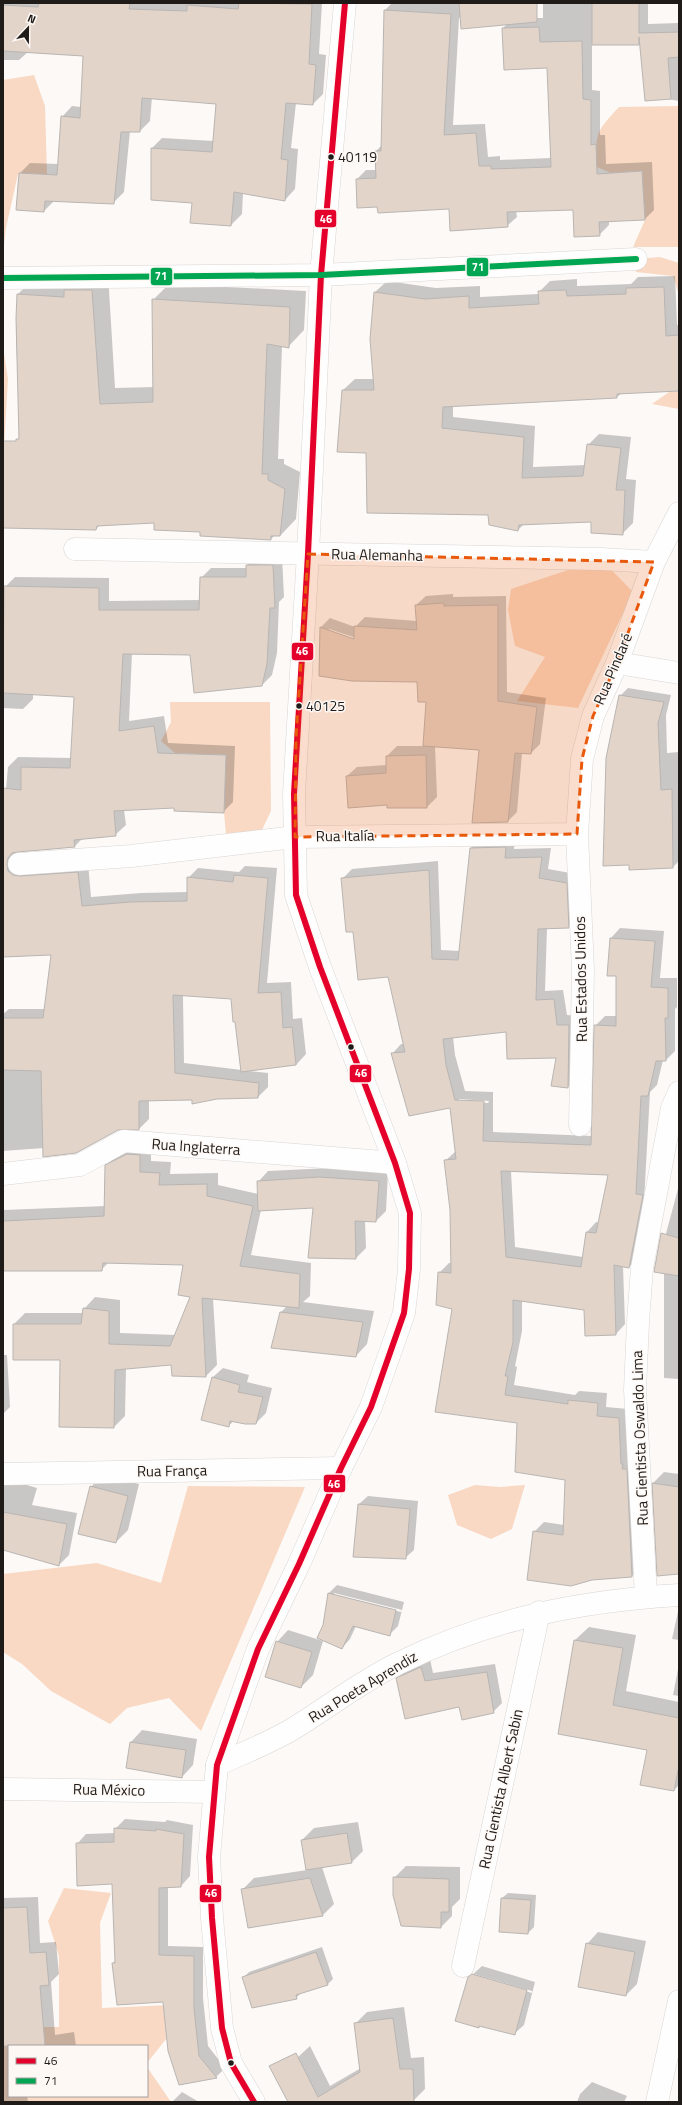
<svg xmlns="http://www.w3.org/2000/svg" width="682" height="2105" viewBox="0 0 682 2105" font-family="'Titillium Web',sans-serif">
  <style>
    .green { fill: #f9d9c4 }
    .shadow { fill: #0003; fill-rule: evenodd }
    .building { fill: #e3d4c9; stroke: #b8b5b3; fill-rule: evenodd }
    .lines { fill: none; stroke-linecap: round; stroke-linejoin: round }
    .minor-casing { stroke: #d9d6d4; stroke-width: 23 }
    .major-casing { stroke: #d9d6d4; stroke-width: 23 }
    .minor { stroke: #fffefe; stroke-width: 22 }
    .major { stroke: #fffefe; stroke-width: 22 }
    .bus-1-casing { stroke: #fef8f5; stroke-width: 9 }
    .bus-2-casing { stroke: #fef8f5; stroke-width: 9 }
    .bus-1 { stroke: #e4002b; stroke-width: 6 }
    .bus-2 { stroke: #00a651; stroke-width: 6 }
    .marked { fill: #e8590c; fill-opacity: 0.2; stroke: #e8590c; stroke-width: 3; stroke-dasharray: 8 5; stroke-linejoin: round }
    .bus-dot { fill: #1e1b19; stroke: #fef8f5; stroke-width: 1.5 }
    .labels { text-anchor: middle; stroke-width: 3; stroke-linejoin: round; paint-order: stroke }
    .bus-label { font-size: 14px; fill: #1e1b19; stroke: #fef8f5; text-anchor: start }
    .street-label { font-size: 15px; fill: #1e1b19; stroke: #fef8f5 }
    .line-badge { stroke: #fef8f5; stroke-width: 1.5 }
    .badge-label { font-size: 11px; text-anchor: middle; font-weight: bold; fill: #fff }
  </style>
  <rect width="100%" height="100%" fill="#fcf9f7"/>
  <!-- green -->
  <path class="green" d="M34,75L45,106L47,174H18L6,228L3,253V80Z
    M679,106V247H633L645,220L642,171L611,173L597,167C595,133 596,132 619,107Z
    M660,257L679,263V295L673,276L636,272V259Z
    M3,347L8,379L3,466Z
    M679,391V409L652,404L669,392Z
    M601,559L633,592L578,708L517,701L545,657L515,646L508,610L511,589Z
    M170,702H270L271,811L261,832L226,835L224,813L226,755L175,753L161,741L171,722Z
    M475,1485L500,1487L525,1485L512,1529L491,1539L457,1525L448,1495Z
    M188,1486L305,1487L201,1731L169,1698L127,1708L110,1724L51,1691L22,1664L3,1652V1574L97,1563L161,1583Z
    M64,1888L111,1893L100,1923L102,2008L194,2004L147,2063V2046H9V2096H147V2067L171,2102H3V2027H59V1956L48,1921Z"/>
  <!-- shadow -->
  <path class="shadow" d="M3,3H322L319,54L326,55L323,94L313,104L296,103L291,148L298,149L295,189L285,200L243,193L242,214L231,225L193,202L152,148L162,138L214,141L217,103L152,97L150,121L140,131H130L124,192L113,203L54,201L44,211L20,173L30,163L59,164L62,117L72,106L81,107L84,55L28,52L19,60H3Z
    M392,3H498L459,18L453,125L485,124L488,157L500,156V160L551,158L548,67L505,69L503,28L513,18H543V3H648V24L679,23V101L667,99L641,42L639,44H592V90L600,91V135H605L606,164L652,162L654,210L645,219L609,221V225L599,235L574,209L516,211L517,217L507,226L450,208L378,206L357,179L366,170H377L376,151L382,145L385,10Z
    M108,274L115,388L154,387L153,300L169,284L306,291L304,330L288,347L282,346L278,459H284V464L300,472L296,519L280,536H274L271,539L201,535V532L155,522L100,525L96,529L3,527V470L20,437L16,336L18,294L34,278Z
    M675,276L677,325H679V390L622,393L617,397L453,405V417L535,426L533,467L586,465L588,445L599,434L631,437L626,479L636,480L633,523L622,534L592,521L524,524L518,530L367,452L343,390L355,379H374L371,339L375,292L387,281L436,288L480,286V297L539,294V292L550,281L577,279V286L631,284L638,277Z
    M257,555L282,556L284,597L279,602L277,653L272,675L262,685L191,654L132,653L129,721L164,716L168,743L235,746L233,802L223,812L175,807L124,810L126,825L115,835L83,838L75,846L17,851L18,860L88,863L91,897L141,893L188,892V878L198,868L239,872L245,866L277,868L267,983L291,982L293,1019L302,1018L306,1054L296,1065L248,1071L268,1073V1087L258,1097L149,1100V1119L139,1129H118L44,1148L3,1151V1014L9,1009H45L52,954L3,956V788L6,789L8,767L18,757L72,758L75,696L33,694V699L23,709L3,708V595H5V587L15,577L109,578V601L200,600L201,578L211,568H247V565ZM183,995L232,998L242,1070L184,1063Z
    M453,594V597L506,596L507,692L546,698L540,744L531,753H522L517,812L508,821L480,749L435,746L437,797L427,807L388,804L347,776L357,767L387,765V756L397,746H424L427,701L418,681L320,675L321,627L330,618L355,627L365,617L417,621L416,605L426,596ZM329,629L359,639L358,641L329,631Z
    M628,688L671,695L666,715L667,753L679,752V861L673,867L620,696Z
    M480,838H515L514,849L551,848L548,869L576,874L578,917L568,927L547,928L545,991L563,990L567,1015L579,1016L578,1078L568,1087L557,1057L507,1031L453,1037L455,1055L465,1091L493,1092V1132L592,1136L595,1026L605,1016H617V975H608L611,938L620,928L664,931L660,978H677V1007L675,1009V1051L666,1060H663L657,1085L650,1092L642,1238L639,1257L629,1267L623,1266L625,1324L616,1334L585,1309L522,1300V1331L515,1366L517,1367L514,1385L575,1395L579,1391L607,1393L606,1407L628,1409L642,1567L632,1576L592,1579L534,1532L544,1522L564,1525L566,1479L518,1422L453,1308L439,1273L449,1263H452L451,1210L445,1161L456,1151L451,1107L392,1054L401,1044H404L389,976L354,931L342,879L352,869L438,861L441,950L460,951L471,848ZM459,1099L489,1101L488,1103L459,1101ZM511,1171L610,1174L600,1223L596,1222L587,1232L583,1257L515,1247Z
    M151,1144V1161L171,1162L170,1174L218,1173V1185L258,1194V1182L268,1171L330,1168L388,1172L386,1211L376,1221L365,1220L366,1248L356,1258L314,1207L261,1210L251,1255L311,1263L310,1296L303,1302L374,1311L367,1344L356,1356L281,1312L287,1306L213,1298L217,1365L206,1376L173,1375L172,1364L126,1368L125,1416L114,1427L60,1426L61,1359H14V1324L25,1313H84V1309L95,1297L120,1300V1333L176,1335L191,1296L185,1264L109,1262L101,1270H3V1210L106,1206V1166L118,1154Z
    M679,1185V1379L664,1378V1272L656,1271Z
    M3,1355H7L10,1407L3,1414Z
    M223,1368L249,1375L247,1382L272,1388L266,1413L256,1423L234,1421L228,1426L213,1377Z
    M664,1472L679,1474V1573L653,1483Z
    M102,1475L139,1484L128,1530L116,1542L91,1487Z
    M3,1478L37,1488L32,1505L77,1513L69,1555L59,1565L3,1549Z
    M368,1496L418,1501L414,1550L405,1558L354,1556L359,1504Z
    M337,1585L404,1602L398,1626L389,1635L356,1626L350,1639L342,1648L324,1625L329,1593ZM334,1593L402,1610L401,1612L334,1595Z
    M679,1607V1640L672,1639Z
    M589,1627L636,1635L626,1691L679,1702V1785L674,1790L648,1749L559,1733L575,1640Z
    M288,1630L323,1641L313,1675L301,1687L277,1642Z
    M430,1659L433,1673L495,1664L502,1703L493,1712L460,1706L397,1679L406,1670Z
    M679,1664V1696L673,1695Z
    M142,1730L197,1739L193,1765L182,1777L127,1767L131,1742Z
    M125,1819L165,1822L167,1820L193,1825L190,1876L181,1886L168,1887V1946L203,1947V1998L208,2046L225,2068L216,2077L179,2084L164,2001L113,1963L116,1960L113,1883L77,1844L86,1834L115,1833V1829Z
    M358,1822L363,1851L351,1863L322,1867L334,1904L323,1915L249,1927L242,1890L254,1878L307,1870L302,1840L314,1828Z
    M406,1866L460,1867V1899L452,1907V1916L441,1927L394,1878Z
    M508,1893L536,1895L534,1927L528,1933L500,1931L502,1898Z
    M38,1897L40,1943L56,1942L59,1974L51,1982L55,2035L74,2032L76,2046H9V2096H27L28,2102H3V1898Z
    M598,1932L646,1941L637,1984L626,1995L587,1944Z
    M322,1947L333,1979L327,1985L302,1992L296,1998L243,1978L249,1972Z
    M482,1966L535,1982L524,2025L515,2033L480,2025L478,2027L469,1978ZM474,1974L532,1991V1993L474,1976Z
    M404,2007L411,2058L424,2057L425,2089L413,2101L289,2102L281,2080L298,2057L310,2046L330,2086L361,2068L355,2024L367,2012Z
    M592,2082L627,2096L624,2102H577L580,2094Z
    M182,2092L199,2102H172Z"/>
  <!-- building -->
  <path class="building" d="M39,3H130L129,9L187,11V5L238,9L239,3L312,4L309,64L316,65L313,105L286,103L281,159L288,160L285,201L234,192L231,226L190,223L192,203L151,200V148L212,152L216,104L142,98L140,132H121L114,204L45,201L44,212L16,210L19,173L57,175L61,116L80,118L83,56L3,51V5L38,7Z
    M459,3H537V22L461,29Z
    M592,3H639V33L679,32V57L668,58L671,99L645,101L639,37V45H592Z
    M384,10L451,14L444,135L476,133L479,166H491V169L551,167L547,68L504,70L502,28L539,27L540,42L582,41L583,99L591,100V145L596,144L597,174L642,171L645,220L599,222L600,236L574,237L573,210L507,212L508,227L450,231L449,209L378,213L377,207L357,208L356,179L376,178L375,151H381Z
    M664,287L666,336L679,335V391L617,394V398L443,407L442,428L524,437L522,478L583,476L587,444L621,448L616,490H625L623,535L591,533V522L519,525L518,531L489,525L488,515L367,513L366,453L337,452L342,390H374L370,339L374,292L425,299L469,296V308L539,304L538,291L566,290L567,296L626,294V288Z
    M64,290H92L100,404L153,402L152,299L290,307L289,348L267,344L262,474H268V480L285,489L280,536H271V540L200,536V532L154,530V523L97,526L96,530L3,528V441H16V439H19L16,318L17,294L64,297Z
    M246,565H273L275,608H270L267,664L262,686L194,693L190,655L123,654L119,731L154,726L158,753L226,755L224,813L174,811V808L114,811L116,836L74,840L75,847L18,852L12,853L8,858L7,865L8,871L13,875L20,876L78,872L82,906L130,902L187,901V877L233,882L234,875L268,878L258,993L281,992L283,1028L292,1027L296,1065L241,1072L235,1022H233L231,999L173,995L175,1073L259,1083L258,1098L217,1099L192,1104V1100L139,1101V1130H118L76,1153L43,1157L41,1071L3,1070V1018H43L51,955L3,957V788L21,790V767L70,768L74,697L3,693L4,586L99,588V610H199L200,577H246Z
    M444,603V606L498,605V701L537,707L531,754L515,753L508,822L472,823L479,750L423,746L426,702H418L417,682L352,681L319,676L320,627L354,639V626L417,630L415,605Z
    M619,695L664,702L658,723L661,790L672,789L673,868L629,870V865L603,866L606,758Z
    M426,755L427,808H387V805L348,808L346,776L386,773V756Z
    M506,847L505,858L542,857L539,878L567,883L569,928L538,929L536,1000L554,999L557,1025H569L568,1088L551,1086L556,1058L507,1059L506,1032L443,1039L446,1065L455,1100L484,1101L483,1141L591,1145L594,1025L616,1026V976H607L610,938L655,941L651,987L668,988V1018H665L666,1061H656L648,1096H641L636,1194L643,1195L629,1268L614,1265L616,1335L585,1336L584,1310L513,1300V1342L505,1376H508L505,1395L568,1404V1400L598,1403L597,1416L619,1418L621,1464H623L622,1469H627L632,1577L592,1580L571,1586L527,1580L533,1531L563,1535L565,1480L515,1472L517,1423L435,1412L452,1309L436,1305L438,1272L451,1273L450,1210L444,1160L456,1159L450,1108L409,1116L391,1053L405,1052L388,977L358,980L353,932H346L341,878L429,870L432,959L458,960L470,848ZM501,1171L608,1175L596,1233L586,1232L581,1267L506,1257Z
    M127,1154L140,1155V1172L160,1173L159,1185L207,1184V1196L253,1206L240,1266L300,1274L299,1308L202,1298L206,1377L172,1376L171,1365L115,1370L114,1428L59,1427L60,1360H13V1324H81L83,1308L109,1311V1344L170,1346L190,1297L178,1295L183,1265L103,1263L102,1271H3V1221L104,1216L105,1165Z
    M319,1177L379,1181L376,1222L355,1221L356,1259L308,1258L313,1208L258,1211L257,1181Z
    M661,1233L679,1238V1276L654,1272Z
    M280,1312L363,1322L356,1357L271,1348Z
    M212,1377L240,1385L238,1392L263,1397L256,1424H245L230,1421L229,1427L201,1420Z
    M652,1483L679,1487V1574L657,1576Z
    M90,1486L128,1496L116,1543L78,1534Z
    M358,1504L410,1509L406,1559L353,1557Z
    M3,1512L67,1524L59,1566L3,1550Z
    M328,1593L396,1610L390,1636L353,1626L342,1649L317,1638L323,1625Z
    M574,1640L623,1648L613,1705L679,1718V1766L674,1791L640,1785L647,1750L558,1734Z
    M276,1641L312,1652L301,1688L265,1677Z
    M421,1667L425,1681L487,1672L494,1713L462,1720L459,1707L405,1719L396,1678Z
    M130,1742L186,1750L182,1778L126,1768Z
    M114,1828L156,1831V1829L184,1834L181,1887L159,1888V1955L194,1956V2008L199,2056L217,2078L179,2085L168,2051L163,2002L117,2005L112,1963H115L112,1884L77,1886L76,1843L114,1842Z
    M347,1833L352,1863L306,1870L301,1840Z
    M393,1877L449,1879V1912H441V1928L401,1926L393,1895Z
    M310,1878L323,1916L248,1928L241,1889Z
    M501,1898L531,1900L528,1934L499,1932Z
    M27,1907L30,1953L46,1952L49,1985L40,1986L45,2046H3V1908Z
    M586,1943L635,1952L626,1996L578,1987Z
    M316,1952L328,1985L296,1995L297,1999L252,2008L242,1977Z
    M472,1974L527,1990L515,2035L479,2026V2028L455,2021L468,1977Z
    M393,2018L400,2069H413L414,2102H288L269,2066L296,2053L318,2097L360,2072L354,2023Z"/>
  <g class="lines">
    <!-- minor casing -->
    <g class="minor-casing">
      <path id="minor" d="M3,278L321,275L636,259
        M75,549L601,559L654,562
        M617,663L679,673
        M19,864L131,856L295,837L577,834
        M580,1125L583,970L577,834L582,759L593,716L617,663L654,562L679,513
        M3,1174L80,1165L124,1141L395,1163
        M3,1474L341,1468
        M646,1597L635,1390L638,1322L642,1268L672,1108L679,1092
        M217,1765C243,1753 272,1742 296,1727C330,1706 363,1680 399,1663C489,1619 579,1601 679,1595
        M3,1789L214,1792
        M463,1966L539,1612
        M657,2102L679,2001"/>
    </g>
    <!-- major casing -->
    <g class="major-casing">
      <path id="major" d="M254,2102L231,2063L222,2028L212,1918L209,1857L217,1765L258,1649L299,1564L341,1468L371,1407L404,1313L409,1269L410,1213L395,1163L320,967L296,895L294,794L308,554L321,275L345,3"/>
    </g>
    <!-- minor -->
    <use href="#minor" class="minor"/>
    <!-- major -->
    <use href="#major" class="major"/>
    <!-- bus-1 casing -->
    <g class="bus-1-casing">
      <path id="bus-1" d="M254,2102L231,2063L222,2028L212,1918L209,1857L217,1765L258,1649L299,1564L341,1468L371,1407L404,1313L409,1269L410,1213L395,1163L320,967L296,895L294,794L308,554L321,275L345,3"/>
    </g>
    <!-- bus-2 casing -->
    <g class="bus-2-casing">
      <path id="bus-2" d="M3,278L321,275L636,259"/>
    </g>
    <!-- bus-1 -->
    <use href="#bus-1" class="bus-1"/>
    <!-- bus-2 -->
    <use href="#bus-2" class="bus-2"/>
  </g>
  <!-- marked area -->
  <path class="marked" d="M308,554L654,562L617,663L593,716L582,759L577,834L295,837L296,738Z"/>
  <!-- markers -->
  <g class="bus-dot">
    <circle cx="331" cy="157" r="3.5"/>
    <circle cx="299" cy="706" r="3.5"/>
    <circle cx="351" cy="1047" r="3.5"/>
    <circle cx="231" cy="2063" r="3.5"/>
  </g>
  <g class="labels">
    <!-- bus labels -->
    <g class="bus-label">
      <text x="338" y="162">40119</text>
      <text x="306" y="711">40125</text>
    </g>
    <!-- street labels -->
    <g class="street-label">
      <text transform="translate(377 555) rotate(1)" y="5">Rua Alemanha</text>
      <text transform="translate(613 669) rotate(-67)" y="5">Rua Pindaré</text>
      <text transform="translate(345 836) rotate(-1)" y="5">Rua Italía</text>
      <text transform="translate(581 979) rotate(-91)" y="5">Rua Estados Unidos</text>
      <text transform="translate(196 1147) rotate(4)" y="5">Rua Inglaterra</text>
      <text transform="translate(640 1438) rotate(-92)" y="5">Rua Cientista Oswaldo Lima</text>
      <text transform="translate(172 1471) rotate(-1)" y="5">Rua França</text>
      <text transform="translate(363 1687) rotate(-31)" y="5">Rua Poeta Aprendiz</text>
      <text transform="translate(501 1789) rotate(-78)" y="5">Rua Cientista Albert Sabin</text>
      <text transform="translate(109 1790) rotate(1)" y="5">Rua México</text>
    </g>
  </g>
  <g class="line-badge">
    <rect x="314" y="209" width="23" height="19" rx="4" fill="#e4002b"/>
    <rect x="466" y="257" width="23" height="20" rx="4" fill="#00a651"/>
    <rect x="150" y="267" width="23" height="19" rx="4" fill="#00a651"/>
    <rect x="291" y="642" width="23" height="19" rx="4" fill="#e4002b"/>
    <rect x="349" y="1064" width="23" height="19" rx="4" fill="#e4002b"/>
    <rect x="323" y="1474" width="23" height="19" rx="4" fill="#e4002b"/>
    <rect x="199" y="1884" width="23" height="19" rx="4" fill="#e4002b"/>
  </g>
  <g class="badge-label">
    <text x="326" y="223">46</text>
    <text x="478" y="271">71</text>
    <text x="161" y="280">71</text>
    <text x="302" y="655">46</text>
    <text x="361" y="1077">46</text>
    <text x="334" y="1488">46</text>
    <text x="211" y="1897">46</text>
  </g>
  <!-- border -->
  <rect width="682" height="2105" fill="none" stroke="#1e1b19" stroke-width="8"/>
  <!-- legend -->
  <rect x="8" y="2045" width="140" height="52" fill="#fef8f5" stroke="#a4a09d"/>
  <rect x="16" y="2058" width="20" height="6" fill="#e4002b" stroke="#a4a09d"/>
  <text x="44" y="2065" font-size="12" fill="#1e1b19">46</text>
  <rect x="16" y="2078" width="20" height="6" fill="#00a651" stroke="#a4a09d"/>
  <text x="44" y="2085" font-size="12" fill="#1e1b19">71</text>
  <!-- north arrow -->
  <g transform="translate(28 28) rotate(22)" stroke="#fef8f5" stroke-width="3" paint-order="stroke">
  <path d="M0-3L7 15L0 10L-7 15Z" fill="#1e1b19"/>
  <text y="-6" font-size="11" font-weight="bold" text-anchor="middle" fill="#1e1b19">N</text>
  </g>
</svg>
